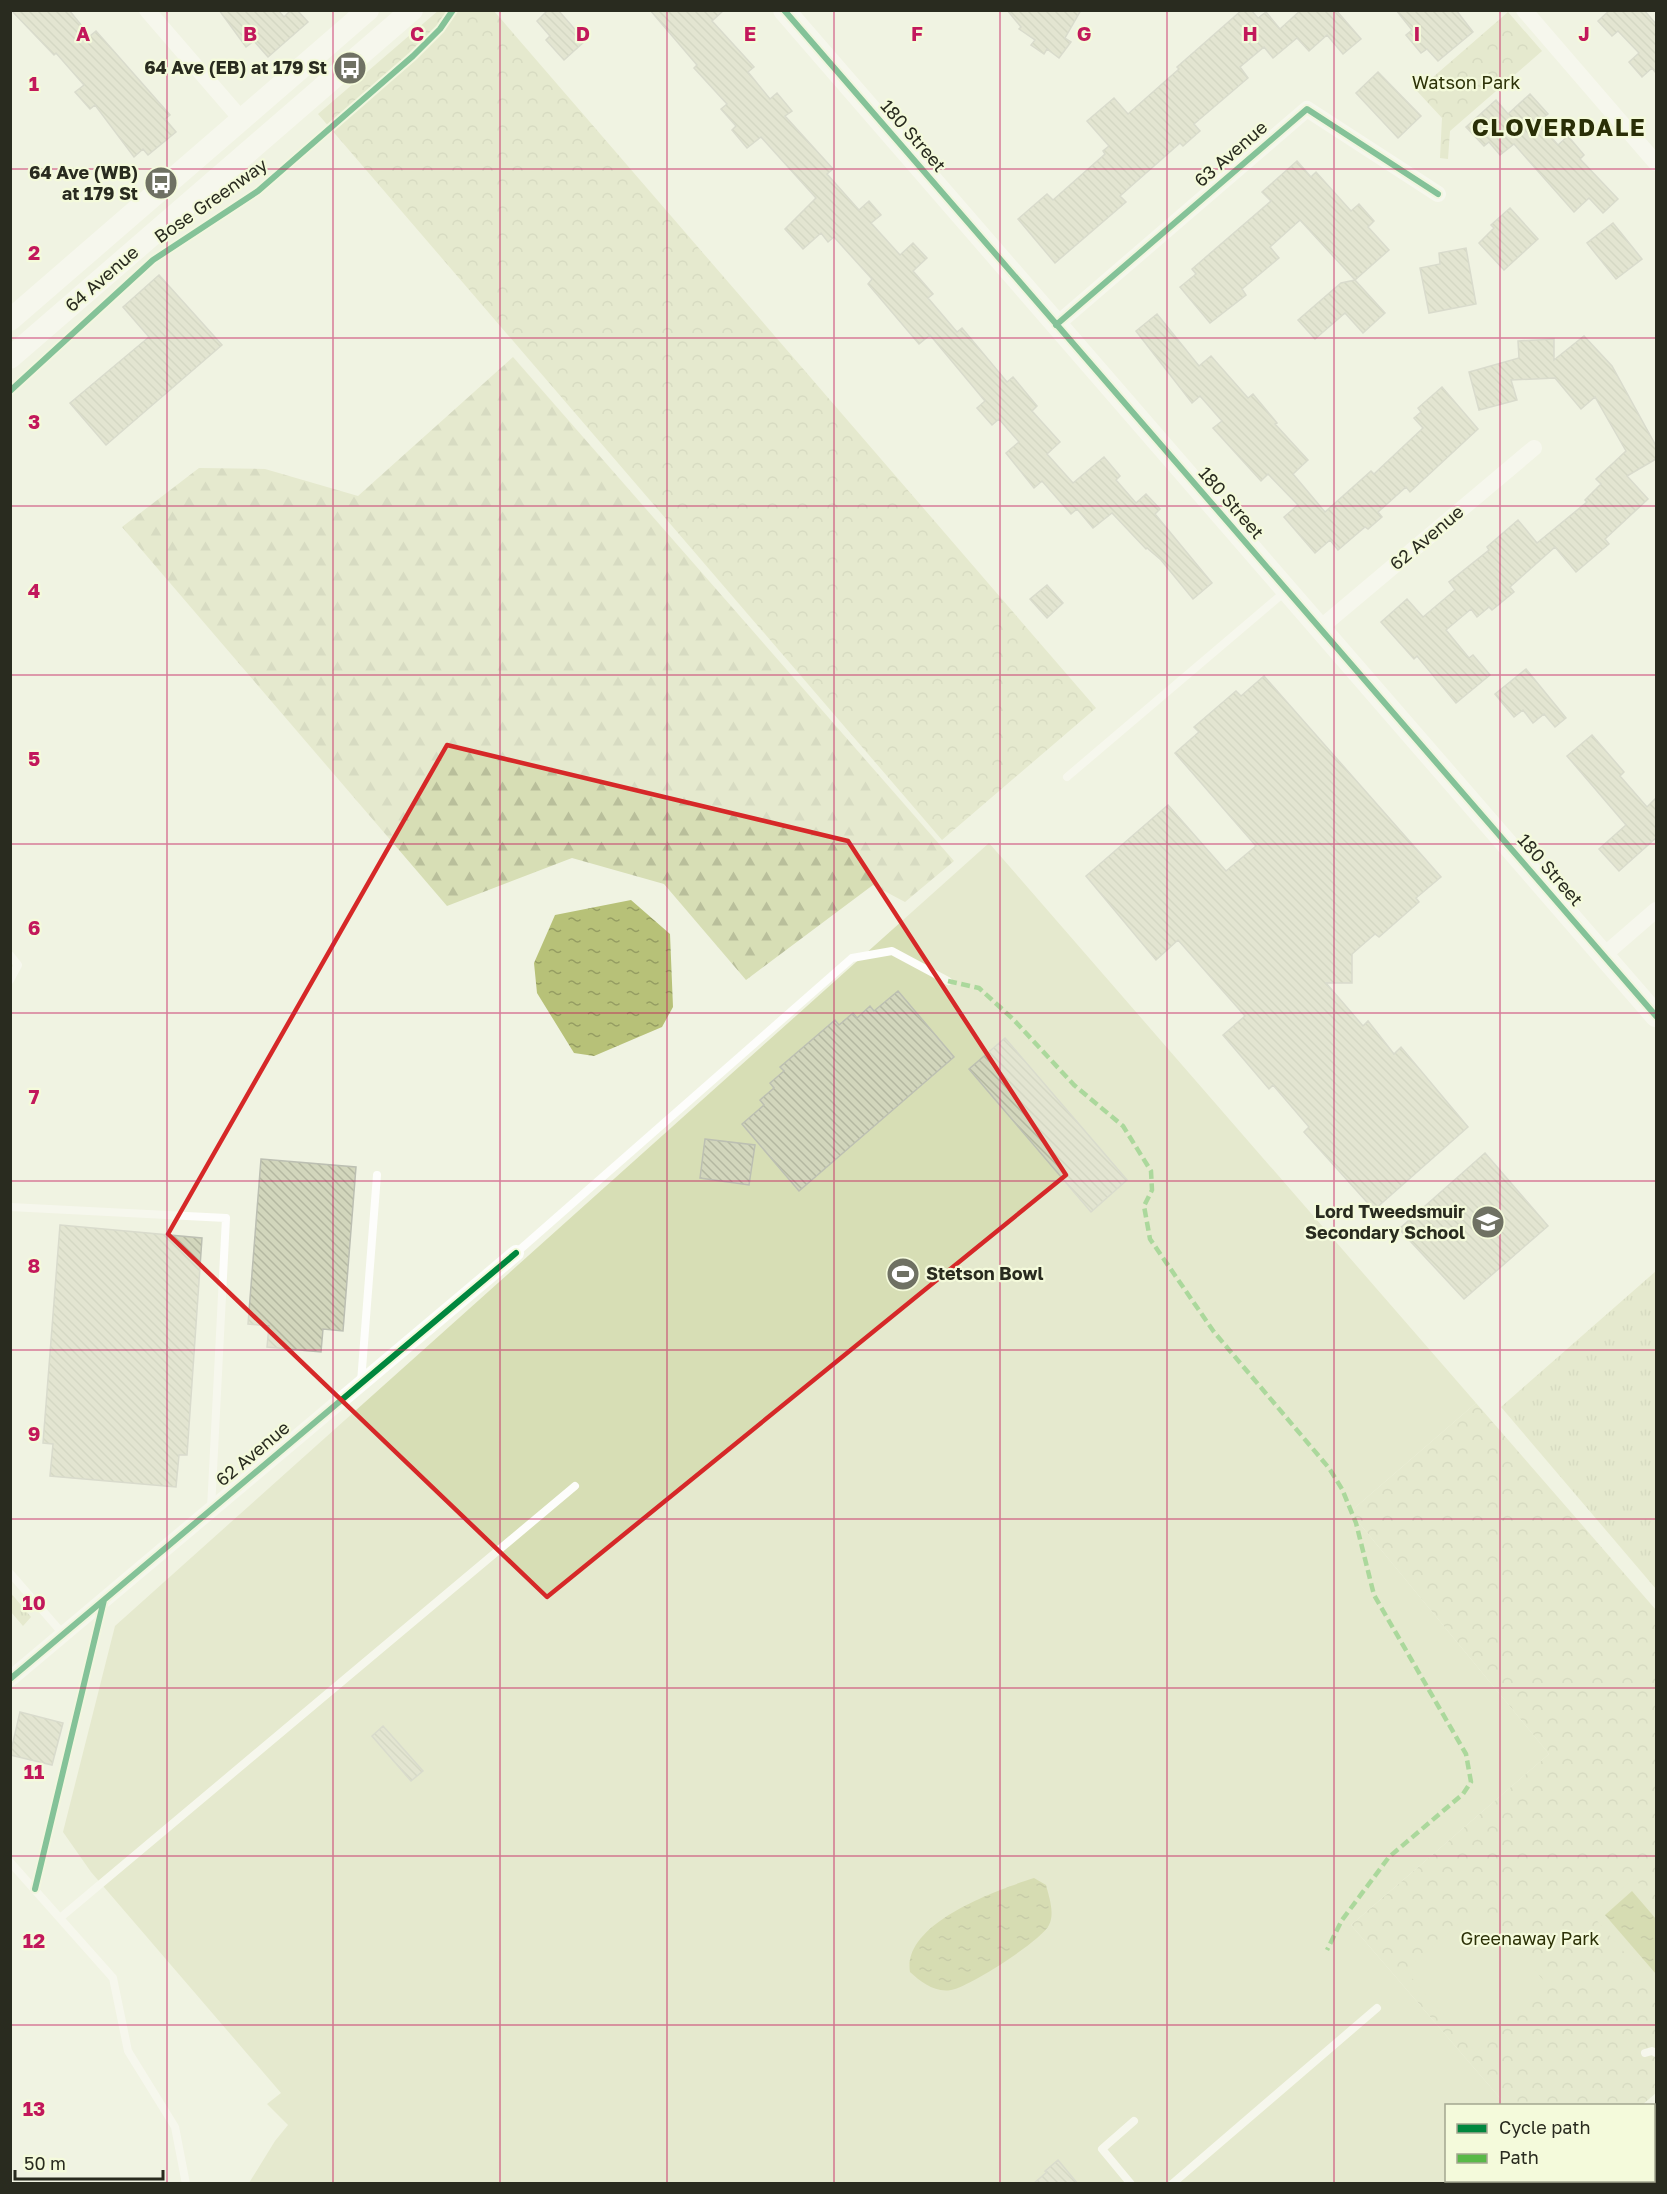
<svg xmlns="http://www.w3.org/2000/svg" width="1667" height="2194" viewBox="0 0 1667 2194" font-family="'Golos Text',sans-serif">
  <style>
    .grass { fill: url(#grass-tufts) }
    .forest { fill: url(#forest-firs) }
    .park { fill: url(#park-crowns) }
    .pitch { fill: #d7deb5 }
    .water { fill: url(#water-ripples) }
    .building { fill: url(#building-back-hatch); stroke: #bcbfb2; stroke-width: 1.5 }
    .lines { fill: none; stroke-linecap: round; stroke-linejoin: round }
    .lane { stroke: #fdfdfb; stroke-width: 8 }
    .street { stroke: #fdfdfb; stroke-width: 16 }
    .secondary { stroke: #fdfdfb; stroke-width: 22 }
    .quiet { stroke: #58b947; stroke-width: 4.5; stroke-dasharray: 9 4.5; stroke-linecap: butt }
    .cycleway-casing { stroke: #f4fadb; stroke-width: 10 }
    .cycleway { stroke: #00873e; stroke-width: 6 }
    .marked { fill: none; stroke: #d62828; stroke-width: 4.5; stroke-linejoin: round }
    .grid { fill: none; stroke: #c2185b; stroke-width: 1.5; stroke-opacity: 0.55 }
    .labels { text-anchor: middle; stroke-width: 4.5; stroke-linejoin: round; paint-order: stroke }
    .poi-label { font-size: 18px; font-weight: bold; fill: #292b1f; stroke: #f4fadb; text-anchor: end }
    .park-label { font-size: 18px; fill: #2c3107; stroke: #f4fadb }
    .street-label { font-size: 18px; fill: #292b1f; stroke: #f4fadb }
    .district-label { font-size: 24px; font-weight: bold; letter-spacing: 1.5px; fill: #2a2f07; stroke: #f4fadb }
    .grid-label { font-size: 20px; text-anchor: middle; font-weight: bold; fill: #c2185b; stroke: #f4fadb; stroke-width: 4.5; stroke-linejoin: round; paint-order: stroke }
  </style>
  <defs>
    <pattern id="grass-tufts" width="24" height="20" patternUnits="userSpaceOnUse" patternTransform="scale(1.5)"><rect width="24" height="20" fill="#d7deb5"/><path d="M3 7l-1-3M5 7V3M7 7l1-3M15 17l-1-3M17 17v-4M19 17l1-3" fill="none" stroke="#b9bf9b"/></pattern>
    <pattern id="forest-firs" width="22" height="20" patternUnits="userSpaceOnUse" patternTransform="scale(1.5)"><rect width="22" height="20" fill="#d7deb5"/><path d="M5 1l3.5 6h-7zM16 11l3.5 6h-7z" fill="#b9bf9b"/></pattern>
    <pattern id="park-crowns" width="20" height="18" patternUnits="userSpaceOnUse" patternTransform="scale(1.5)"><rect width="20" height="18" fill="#d7deb5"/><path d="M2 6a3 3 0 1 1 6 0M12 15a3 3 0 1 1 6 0" fill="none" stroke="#b9bf9b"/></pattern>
    <pattern id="water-ripples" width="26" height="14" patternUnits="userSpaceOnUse" patternTransform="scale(1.5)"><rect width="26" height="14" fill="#b7c178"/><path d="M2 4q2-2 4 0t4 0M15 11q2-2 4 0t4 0" fill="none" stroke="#959d62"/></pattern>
    <pattern id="building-back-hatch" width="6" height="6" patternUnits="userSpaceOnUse" patternTransform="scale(1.5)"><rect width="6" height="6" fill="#d2d6bc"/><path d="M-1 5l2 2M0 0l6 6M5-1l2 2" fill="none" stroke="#b4b8a1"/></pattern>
  </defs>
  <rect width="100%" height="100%" fill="#f0f3e2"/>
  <!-- grass -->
  <path class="grass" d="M1656,1271V1589L1501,1407Z
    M10,1592L31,1617L23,1626L11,1612Z"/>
  <!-- forest -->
  <path class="forest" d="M513,357L954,861L905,902L873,885L746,980L664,884L572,858L447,906L122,527L199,468L265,469L358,496Z"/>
  <!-- park -->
  <path class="park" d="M439,10L494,11L1096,708L942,840L318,114Z
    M1508,12L1542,51L1450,131L1448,159L1440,158L1442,118L1417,91Z
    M1476,1403L1656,1610V2093L1642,2105H1506L1351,1925L1549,1754L1350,1512Z"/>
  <!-- pitch -->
  <path class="pitch" d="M989,843L1476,1403L1350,1512L1549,1754L1351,1925L1506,2105L1446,2106V2180L1555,2181L1552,2184L249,2183L275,2141L288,2125L267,2104L281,2093L91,1872L63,1832L115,1626Z
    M1634,1878L1656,1904V1989L1592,1915Z
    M1480,1906L1550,1988L1475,2052L1405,1970Z"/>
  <!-- water -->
  <path class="water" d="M631,900L670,934L673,1007L662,1027L594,1056L574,1053L537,993L534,963L555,915Z
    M1034,1878L1046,1885C1049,1897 1055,1913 1049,1925C1041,1941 969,1987 951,1990C935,1993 921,1982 910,1972C902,1923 997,1890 1034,1878Z
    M1632,1891L1656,1919V1974L1605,1915Z"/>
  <!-- building -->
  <path class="building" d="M11,10H69L90,36L96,31L170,115L165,119L176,132L148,155L143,149L134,157L95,105L90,109L75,92L84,85L56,53L54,55Z
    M219,10H278L284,17L291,10H297L308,22L268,57L254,41L246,47Z
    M548,10H558L585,41L564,60L546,40L550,36L537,21Z
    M650,10H724L712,21L754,67L748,72L770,99L777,93L792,111L785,116L833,169L827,174L859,210L869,201L881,215L871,223L900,255L913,243L927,258L913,271L933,294L928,298L957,332L962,328L1007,382L1013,377L1037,406L1032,411L1060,442L1047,454L1073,483L1104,457L1120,476L1116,480L1136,503L1146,494L1160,509L1155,514L1212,583L1193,599L1161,560L1147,548L1146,549L1112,513L1093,528L1077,509L1071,514L1042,481L1034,488L1006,453L1019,442L999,419L992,425L977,408L985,401L930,335L919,344L868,284L872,279L834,237L828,242L821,233L803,249L785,229L816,198L761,137L747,148L732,130L736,126L721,109L727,104L694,68L697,65Z
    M1007,10H1081L1065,38L1071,42L1059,58L1047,49L1044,54L1031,45L1035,40L1019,29L1021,27Z
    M1242,10H1251L1258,18L1266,12L1280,29L1301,10H1336L1361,39L1343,54L1327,35L1309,51L1297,38L1273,58L1264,47L1240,67L1248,78L1194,124L1200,131L1183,146L1180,143L1120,196L1126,202L1055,263L1018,219L1047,194L1053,200L1105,154L1103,151L1109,146L1087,121L1114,98L1128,114L1179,69L1177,67Z
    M1396,10H1456L1473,32L1438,61L1427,49L1421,53L1406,35L1412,30Z
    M1610,10H1644L1656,24V73L1652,68L1642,77L1629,62L1639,53L1618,31L1612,36L1598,21Z
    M1378,72L1421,116L1398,138L1356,93Z
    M1530,94L1548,114L1538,122L1558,145L1568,136L1584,155L1580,159L1618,199L1603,213L1589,198L1574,212L1514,144L1500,155L1489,142L1484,146L1466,127L1496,100L1508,114Z
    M1297,161L1311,177L1316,172L1351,211L1359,204L1374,221L1368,227L1389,250L1355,280L1385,313L1363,333L1345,313L1315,339L1298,320L1341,283L1355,280L1300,220L1270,247L1279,258L1242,289L1246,295L1210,323L1180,287L1196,274L1192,269L1271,201L1262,192Z
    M1510,208L1538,239L1504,270L1479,243L1494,228L1491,225Z
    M1613,223L1642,259L1616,279L1587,243Z
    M1466,248L1476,304L1429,313L1420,268L1440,264L1439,253Z
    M159,275L222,345L106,445L70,403L149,337L123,307Z
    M1157,314L1199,366L1211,356L1248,398L1253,394L1277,423L1275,424L1308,460L1293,474L1325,512L1371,471L1374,474L1423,428L1414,418L1421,412L1418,408L1442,387L1478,429L1410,492L1406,487L1378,512L1382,517L1368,529L1365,527L1338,550L1330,540L1315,553L1284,517L1298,505L1268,474L1261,481L1213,428L1222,421L1200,396L1192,403L1136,331Z
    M1584,336L1612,366L1656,446V459L1627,476L1648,499L1605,539L1609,544L1576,572L1555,547L1510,587L1514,592L1492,610L1489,607L1477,617L1471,609L1446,630L1469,658L1473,655L1490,675L1456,703L1417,656L1414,659L1381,622L1407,599L1423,617L1455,590L1449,582L1489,550L1487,547L1518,520L1537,543L1587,502L1585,500L1601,484L1596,479L1626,451L1595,397L1581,409L1555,378L1511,380L1517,400L1479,410L1469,372L1519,358L1518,341L1554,339V360Z
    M1047,585L1063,603L1047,618L1030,599Z
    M1526,669L1566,718L1555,727L1544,714L1533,723L1523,710L1514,717L1495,694Z
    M1264,676L1441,877L1416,898L1419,902L1379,937L1375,934L1352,954V983H1326L1363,1026L1368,1021L1394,1054L1401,1047L1468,1127L1374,1210L1304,1132L1309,1127L1273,1085L1269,1089L1223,1035L1245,1016L1178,940L1156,960L1086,876L1168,805L1226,871L1256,846L1175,753L1199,732L1194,727L1236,691L1241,696Z
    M1592,735L1624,772L1620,776L1647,807L1656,798V838L1619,871L1599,849L1626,825L1567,756Z
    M898,991L954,1057L799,1191L742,1124L764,1105L760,1100L774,1088L770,1083L784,1071L780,1067L835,1020L839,1025L853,1013L857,1018L870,1006L874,1011Z
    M1005,1038L1127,1180L1091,1212L969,1069Z
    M705,1139L755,1145L749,1185L700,1178Z
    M1485,1153L1548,1226L1464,1299L1399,1229Z
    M261,1159L356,1167L343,1331L323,1329L321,1352L267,1347L269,1326L248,1324Z
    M60,1225L202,1238L187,1455H179L176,1487L50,1476L53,1444L43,1443Z
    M20,1712L63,1723L52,1765L10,1755Z
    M383,1726L423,1771L411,1781L372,1736Z
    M1058,2160L1078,2184H1033L1047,2172L1045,2171Z"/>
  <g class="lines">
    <!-- lane -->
    <path class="lane" d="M1067,777L1287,590
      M10,955L18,965L10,980
      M10,1207L226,1218L211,1509
      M516,1253L852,958L892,951L948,981
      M361,1382L377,1175
      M10,1573L63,1634
      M10,1862L113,1978L128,2051L175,2127L186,2184
      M60,1918L575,1486
      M1645,2053L1652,2051L1656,2053
      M1131,2184L1102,2149L1134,2121
      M1172,2184L1377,2008"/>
    <!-- street -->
    <path class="street" d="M147,10L242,120
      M1524,10L1656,163
      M1056,325L1307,109L1438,194
      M1320,628L1534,448
      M1604,955L1656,910
      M10,1679L516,1253"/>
    <!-- secondary -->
    <path class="secondary" d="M784,10L1656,1016
      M10,320L368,10
      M10,358L412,10
      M1654,2124L1656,2121
      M1584,2184L1588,2180"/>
    <!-- quiet -->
    <path class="quiet" d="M948,981L979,988L1013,1019L1074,1085L1123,1126L1151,1171L1152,1190L1144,1206L1150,1239L1214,1332L1329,1468L1342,1489L1356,1523L1374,1595L1466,1754L1471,1782L1463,1794L1389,1857L1342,1920L1327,1950"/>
    <!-- cycleway casing -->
    <g class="cycleway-casing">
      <path id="cycleway" d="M784,10L1656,1016
        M1056,325L1307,109L1438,194
        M10,391L153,260L258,191L413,56L440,29L453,10
        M10,1679L516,1253
        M35,1889L104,1600"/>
    </g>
    <!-- cycleway -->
    <use href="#cycleway" class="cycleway"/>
  </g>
  <!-- marked area -->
  <path d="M0 0H1667V2194H0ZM447,745L848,841L1066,1175L547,1597L168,1234Z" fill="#f0f3e2" fill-opacity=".55" fill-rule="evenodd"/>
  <path class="marked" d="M447,745L848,841L1066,1175L547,1597L168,1234Z"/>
  <!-- grid -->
  <path class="grid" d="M167,10V2184M333,10V2184M500,10V2184M667,10V2184M834,10V2184M1000,10V2184M1167,10V2184M1334,10V2184M1500,10V2106M10,169H1656M10,338H1656M10,506H1656M10,675H1656M10,844H1656M10,1013H1656M10,1181H1656M10,1350H1656M10,1519H1656M10,1688H1656M10,1856H1656M10,2025H1656M1500,2180V2184"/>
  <!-- icons -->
  <defs>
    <g id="bus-disc" transform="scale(1.725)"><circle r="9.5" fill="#6f7163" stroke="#f4fadb"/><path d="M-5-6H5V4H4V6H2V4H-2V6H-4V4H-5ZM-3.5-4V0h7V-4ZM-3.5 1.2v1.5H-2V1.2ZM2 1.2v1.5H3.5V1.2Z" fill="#fff"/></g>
    <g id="school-disc" transform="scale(1.725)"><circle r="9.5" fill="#6f7163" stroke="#f4fadb"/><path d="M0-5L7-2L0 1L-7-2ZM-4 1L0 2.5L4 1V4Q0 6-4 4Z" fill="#fff"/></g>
    <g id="stadium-disc" transform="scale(1.725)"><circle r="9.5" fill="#6f7163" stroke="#f4fadb"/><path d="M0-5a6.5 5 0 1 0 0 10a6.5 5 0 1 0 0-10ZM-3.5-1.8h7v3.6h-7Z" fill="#fff"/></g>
  </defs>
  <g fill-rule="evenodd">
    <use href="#bus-disc" x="350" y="68"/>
    <use href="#bus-disc" x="161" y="183"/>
    <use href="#school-disc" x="1488" y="1222"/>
    <use href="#stadium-disc" x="903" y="1274"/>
  </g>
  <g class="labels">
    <!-- poi labels -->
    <g class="poi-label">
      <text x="327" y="74">64 Ave (EB) at 179 St</text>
      <text x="138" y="179">64 Ave (WB)<tspan x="138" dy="21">at 179 St</tspan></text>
      <text x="1465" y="1218">Lord Tweedsmuir<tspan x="1465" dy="21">Secondary School</tspan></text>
      <text x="926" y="1280" text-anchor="start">Stetson Bowl</text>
    </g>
    <!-- park labels -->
    <g class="park-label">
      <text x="1466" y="89">Watson Park</text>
      <text x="1530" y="1945">Greenaway Park</text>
    </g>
    <!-- street labels -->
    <g class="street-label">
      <text transform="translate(913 136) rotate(49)" y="6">180 Street</text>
      <text transform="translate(1231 154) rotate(-41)" y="6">63 Avenue</text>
      <text transform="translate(211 201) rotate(-35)" y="6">Bose Greenway</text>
      <text transform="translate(102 279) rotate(-41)" y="6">64 Avenue</text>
      <text transform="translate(1231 503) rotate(49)" y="6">180 Street</text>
      <text transform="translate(1427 538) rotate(-40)" y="6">62 Avenue</text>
      <text transform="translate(1550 870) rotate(49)" y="6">180 Street</text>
      <text transform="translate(253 1454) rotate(-40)" y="6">62 Avenue</text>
    </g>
    <!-- district labels -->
    <g class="district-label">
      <text x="1559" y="136">CLOVERDALE</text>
    </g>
  </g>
  <g class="grid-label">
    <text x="83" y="41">A</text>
    <text x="250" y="41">B</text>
    <text x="417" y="41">C</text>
    <text x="583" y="41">D</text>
    <text x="750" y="41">E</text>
    <text x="917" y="41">F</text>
    <text x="1084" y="41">G</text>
    <text x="1250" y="41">H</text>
    <text x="1417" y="41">I</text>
    <text x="1584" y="41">J</text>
    <text x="34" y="91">1</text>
    <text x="34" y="260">2</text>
    <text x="34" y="429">3</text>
    <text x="34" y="598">4</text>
    <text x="34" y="766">5</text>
    <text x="34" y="935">6</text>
    <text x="34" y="1104">7</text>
    <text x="34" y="1273">8</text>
    <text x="34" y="1441">9</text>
    <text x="34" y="1610">10</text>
    <text x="34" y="1779">11</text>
    <text x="34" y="1948">12</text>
    <text x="34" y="2116">13</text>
  </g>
  <!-- border -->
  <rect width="1667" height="2194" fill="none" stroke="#292b1f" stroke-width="24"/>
  <!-- legend -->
  <rect x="1445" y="2104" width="210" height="78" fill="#f4fadb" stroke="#a3a790" stroke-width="1.5"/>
  <rect x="1457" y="2124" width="30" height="9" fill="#00873e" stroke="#a3a790" stroke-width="1.5"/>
  <text x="1499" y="2134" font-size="18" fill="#292b1f">Cycle path</text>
  <rect x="1457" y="2154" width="30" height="9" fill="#58b947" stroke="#a3a790" stroke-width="1.5"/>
  <text x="1499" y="2164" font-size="18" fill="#292b1f">Path</text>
  <!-- scale -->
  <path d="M15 2170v9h148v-9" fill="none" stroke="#292b1f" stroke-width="3"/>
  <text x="24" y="2170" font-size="18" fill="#292b1f" stroke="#f4fadb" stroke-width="4.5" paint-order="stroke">50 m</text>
</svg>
